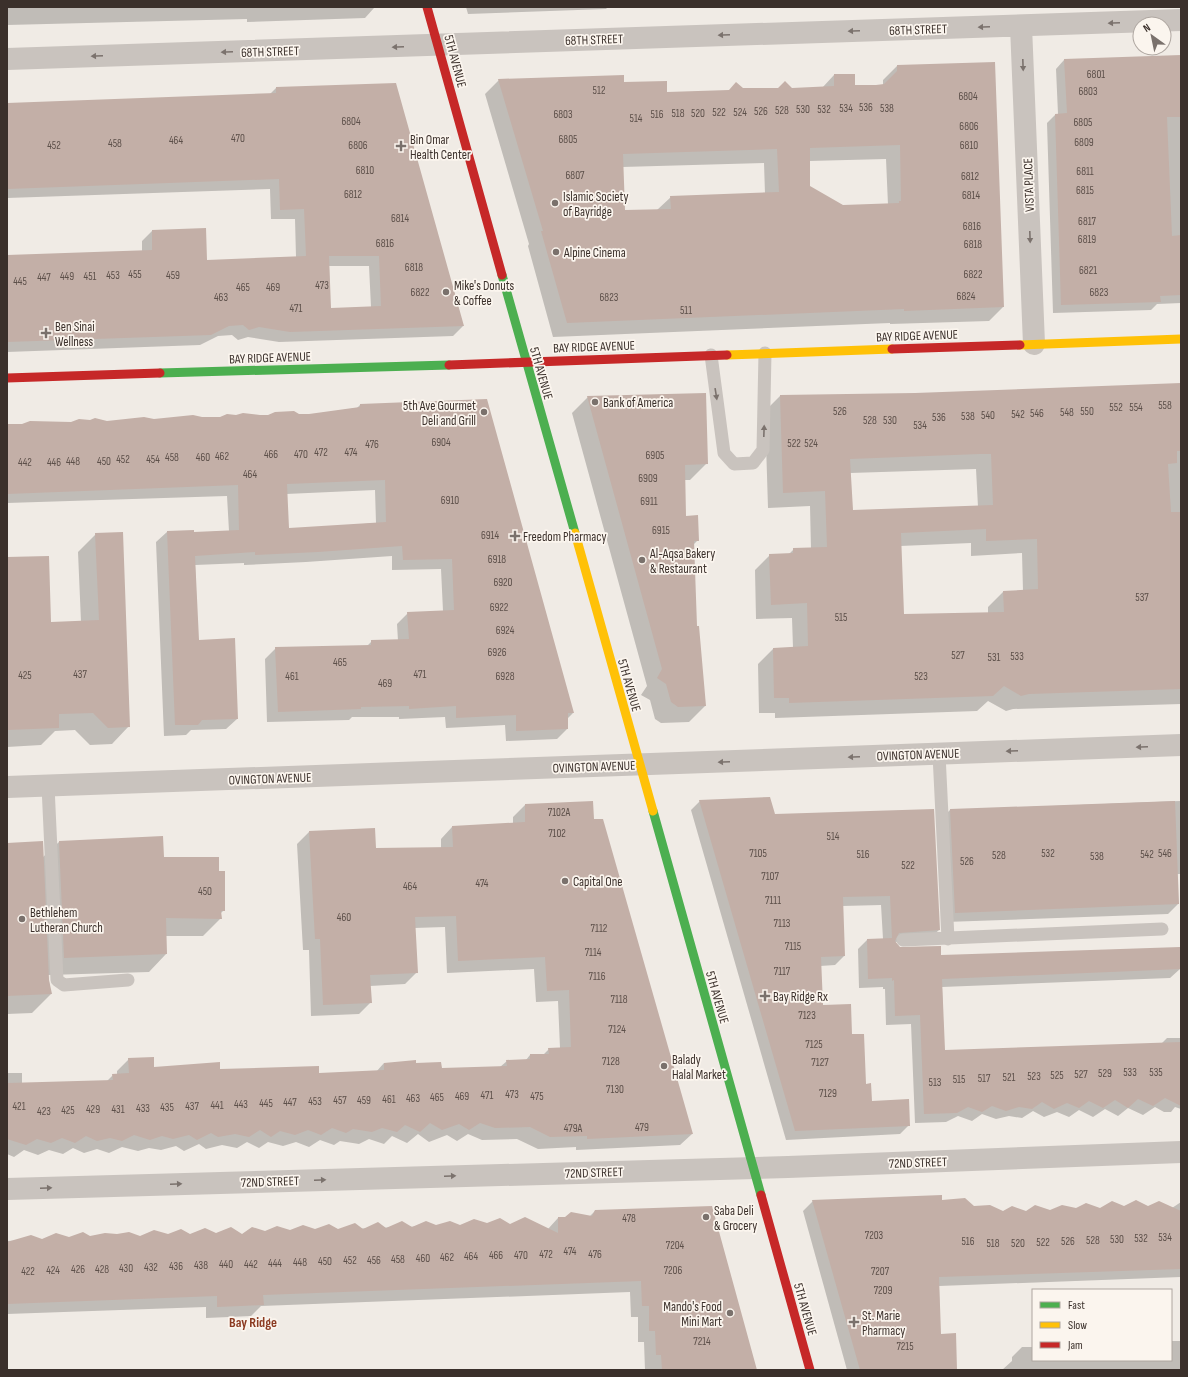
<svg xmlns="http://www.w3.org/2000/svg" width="1188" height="1377" viewBox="0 0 1188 1377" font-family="'Sofia Sans Condensed',sans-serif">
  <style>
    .shadow { fill: #0003; fill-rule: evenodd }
    .building { fill: #c3afa7; fill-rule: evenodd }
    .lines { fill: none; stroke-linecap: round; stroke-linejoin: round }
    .lane { stroke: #c9c3be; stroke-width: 13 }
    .street { stroke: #c9c3be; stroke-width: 22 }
    .fast { stroke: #4caf50; stroke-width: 9 }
    .slow { stroke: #ffc107; stroke-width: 9 }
    .jam { stroke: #c62828; stroke-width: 9 }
    .oneway { fill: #7b726d }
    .poi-dot { fill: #7a716c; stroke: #fbf5ee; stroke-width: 1.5 }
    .labels { text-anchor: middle; stroke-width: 3.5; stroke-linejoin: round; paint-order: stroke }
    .number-label { font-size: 11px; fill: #5d504a }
    .street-label { font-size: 13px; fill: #3b302b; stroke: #fbf5ee }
    .poi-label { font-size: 13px; fill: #3b302b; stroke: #fbf5ee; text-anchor: start }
    .neighbourhood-label { font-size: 14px; font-weight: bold; fill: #8c3b22; stroke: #fbf5ee }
  </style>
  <rect width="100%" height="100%" fill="#f0ebe5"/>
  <!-- shadow -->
  <path class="shadow" d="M7,7H374V8L365,18L247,22V19L7,25Z
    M466,7H608L606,9L468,14Z
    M1181,56V303L1157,304L1151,310L1053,313L1047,123L1055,115L1058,114L1056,69L1064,60Z
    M897,66L1003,307L989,321L890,324V323L553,337L528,246L529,244L485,94L499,80L623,83L666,93L822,88L834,75L855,86L883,85V80ZM886,159L888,205L842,206L810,187L809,161ZM764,163L765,194L671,197L657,210L624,211L622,167Z
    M276,88L463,326L453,336L279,342L248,337L238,340L232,335L218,336L200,345L7,352V256L142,252V241L152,231L206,261L296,257L295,219H271L270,189L7,198V104L270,94ZM329,266H369L371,307L330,309Z
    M1181,385V704L1013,709L1006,711L988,701L977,711L775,718V713H759L758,664L773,649L793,648L792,618L756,619L755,570L770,555L789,554L794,549H811L810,506L768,508L765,411L780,396L915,394ZM976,469L978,507L852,511L850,473ZM971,543V556L1022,553L1023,591L1003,592L988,607V613L903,615L900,546Z
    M588,397L706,464L690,480H684L685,517L698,540L693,545L696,627L705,706L689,722L661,723L655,719L650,700L641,695L647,686L572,413Z
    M486,400L573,713L567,719V729L557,739L506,741L505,725L446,728L445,717L399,719V717H352L349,720L267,722L265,659L276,648L367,646L372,641H398L397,624L408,613L443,611L441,569L392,570V556L306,562L244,565V563L195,565L198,641L237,719L226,729L191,730L186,735L164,736L156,542L167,532L193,533L229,531L227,496L7,503V425L309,415L357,408L360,405ZM375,490L376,523L288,530L286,494Z
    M96,534L129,726L112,744L90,745L75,730L55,731L41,745L7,747V558L50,623L81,622L78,552Z
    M700,801L774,815L933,810L939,930L929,939L895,942L898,948L940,956L1180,969L1170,978L942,987L944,1051L1161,1044L1167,1038H1181V1109L1175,1107L1171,1112H1164L1155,1107L1143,1115L1128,1108L1118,1116L1105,1109L1093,1117L1079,1110L1069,1117L1057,1112L1044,1117L1033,1111L1022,1118L1009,1116L996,1119L982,1114L972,1121L958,1116L946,1122L915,1123L911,1024L886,1025L885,989H883V987L859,988L858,949L867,940L883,939L881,905L842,906L844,956L835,965L820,966L822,1006L851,1036L871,1102L909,1125L900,1134L786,1140L691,810Z
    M1180,801L1181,874H1176L1178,904L1168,914L945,922L940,820L950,810Z
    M592,802L593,820L692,1134L680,1145L576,1150V1147L538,1149L517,1139L482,1140L468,1134L457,1141L447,1135L429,1142L418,1134L407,1143L392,1136L384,1144L369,1139L359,1144L340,1141L334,1145L320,1140L309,1147L296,1142L283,1146L268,1142L259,1148L247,1142L237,1148L222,1145L206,1149L199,1144L184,1151L176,1146L161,1150L149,1148L138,1151L122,1147L109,1153L97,1149L84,1153L73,1148L63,1154L49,1150L38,1155L24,1150L14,1157L7,1154V1073H22V1084L106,1082L113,1075L117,1074V1071L129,1059L153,1068L318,1074L376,1072L384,1063L415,1064L441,1069L500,1067L507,1061L526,1060L530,1055H543L549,1049L560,1048L558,1001L536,1002L534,969L447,973L445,927L414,928L417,972L405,984L370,986L371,1002L359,1014L311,1016L309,950H303L297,844L309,832L375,849L441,848V839L452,827L513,824V817L525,805Z
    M162,837L163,858L218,872L224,910L220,914L221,918L203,936H166V954L149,972L48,975L51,994L32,1013L7,1014V844L42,858L59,842Z
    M813,1201H941L1003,1213L1124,1207L1172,1208L1181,1202V1277L939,1286L940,1335L957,1370H847L803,1211Z
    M595,1211L756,1370H645L644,1342H638V1317H631L630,1292L261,1306L251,1316L229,1317L206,1318V1307L7,1314V1241L168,1235H242L265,1232L487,1224L510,1225L548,1229L558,1218L589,1217Z
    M1171,1341H1181V1370H1002L1012,1361V1357L1022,1347H1033V1360H1171Z"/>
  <!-- building -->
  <path class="building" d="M1181,55V117H1167L1172,236L1181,235V295L1160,296L1161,302L1061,305L1055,114L1067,113L1064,59Z
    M995,62L1004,307L904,311V309L567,323L541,231H543L498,79L624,75V82L667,81V92L729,90L736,82L743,88H778L785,81L792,88L834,86V74H855V85H876L884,84L897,71V65ZM900,145L901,201H899V203L843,205L810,186V148ZM777,149L779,192L670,196L671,209L625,210L623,154Z
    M396,83L464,326L290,332L259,327L249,330L243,325L229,326L211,335L7,342V255L152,250V230L206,228L207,260L306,256L304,209L280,210L279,179L7,189V103L276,93V87ZM329,256H379L381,306L331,308Z
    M1181,383V451H1177V463L1168,464L1171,512H1181V689L1029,694L1021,696L1004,686L993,696L789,703V698H774L773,648L808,646L807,603L771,605L769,554L793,553V548L827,547L825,491L783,493L780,395L915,393ZM980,454H991L993,505L853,510L850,459ZM986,529V541L1037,539L1038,589L1003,591L1004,612L904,614L901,533Z
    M706,393L708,464L685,465L686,516L698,515L699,541H694L697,626H699L706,706L678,707L671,702L666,684L657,678L662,669L587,396Z
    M487,399L574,713H568V729L516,731V715L456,718V706L409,709V706L361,707V709L278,712L275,647L371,645V640L409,639L407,612L454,610L452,559L403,560L402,546L318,552L255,555V552L195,556L199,640L235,638L238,719L202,720L198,725H175L167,531L194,530V532L239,530L238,485L7,494V424H22L30,421L71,422L79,419L90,420L95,418L107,421L144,417L154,419L193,415L202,417H220L227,414L236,415L243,413L260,415H268L275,412L294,411L299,414H309L360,407V404ZM385,480L386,522L289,528L287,484Z
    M123,532L130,727L108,728L93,713L59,714V728L7,730V557L49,556L51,622L99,620L95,533Z
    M770,797L775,814L934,809L940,930L899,933L895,941L900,947L941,946V955L1180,947L1181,969L942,979L945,1050L1181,1042V1106L1165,1098L1153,1106L1138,1099L1128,1108L1115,1100L1103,1108L1089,1101L1079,1108L1067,1103L1054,1109L1042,1102L1032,1109L1019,1107L1006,1111L992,1106L982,1112L968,1107L957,1113L924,1114L920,1015L895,1016L894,980L892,981V978L868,979L867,939L892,938L890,896L843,897L845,956L821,957L823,1005L851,1004L852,1034H864L866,1084L871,1083L872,1101L909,1099L910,1126L795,1131L699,800Z
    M593,801L594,819H603L693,1134L587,1139V1136L550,1137L530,1127L495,1128L480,1123L469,1130L459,1124L442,1130L430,1123L420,1132L405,1125L397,1132L382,1128L372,1132L353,1129L346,1133L332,1128L321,1135L308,1130L295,1135L280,1131L271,1137L260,1130L249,1137L235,1134L218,1137L211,1133L197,1140L189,1135L173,1139L162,1136L150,1140L134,1135L122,1141L110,1138L97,1141L86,1136L75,1143L62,1138L51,1143L37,1139L26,1145L7,1139V1083L113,1080L112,1074L129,1073L128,1058L154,1057V1067L220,1062V1069L319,1066V1073L384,1070V1063L416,1060V1063L441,1062L442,1068L507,1066L506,1060L530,1059V1054H549L548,1048L571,1047L569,990L547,991L545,957L458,961L456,916L415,917L418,973L370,975L372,1003L323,1005L320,939H315L309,831L375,828L376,848L453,847L452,826L525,822V804Z
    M1175,801L1179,904L955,913L950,809Z
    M163,836L164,857H219V871H225V911H221L222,919L166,918L167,954L64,958L59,841Z
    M43,841L49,980L52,994L7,996V843Z
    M942,1195V1200L965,1198L974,1206L990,1205L1003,1211L1012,1206L1026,1211L1035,1205L1050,1210L1062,1205L1076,1208L1086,1203L1100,1208L1112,1201L1124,1206L1136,1200L1148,1206L1159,1201L1181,1211V1269L939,1277L941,1334L956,1333L957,1370H860L812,1200Z
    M712,1206L757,1370H662L661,1355H656L655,1331H649V1306H642L641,1281L263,1295L264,1305L241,1306L217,1307V1296L7,1304V1242L31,1235L42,1239L56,1233L69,1237L83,1232L90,1236L105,1233L117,1234L129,1232L140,1236L154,1230L168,1234L181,1229L190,1234L205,1228L216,1233L231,1227L242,1234L252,1227L265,1231L277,1226L290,1230L303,1225L315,1229L329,1224L338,1229L355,1223L363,1229L378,1222L386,1228L402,1221L412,1227L426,1221L436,1225L450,1221L460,1225L474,1219L487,1223L500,1218L510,1224L525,1217L558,1233V1217H565L571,1212L592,1216L595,1210Z"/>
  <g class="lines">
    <!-- lane -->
    <path class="lane" d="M711,355L724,453L734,464L753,463L763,450L765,353
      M939,754L948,939
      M48,786L57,980L64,985L128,980
      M903,940L1162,929"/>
    <!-- street -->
    <path class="street" d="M1021,26L1034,344
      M7,59L1181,20
      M7,787L1181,745
      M7,1189L788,1167L1181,1152"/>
    <!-- fast -->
    <path class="fast" d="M502,275L575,533
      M160,373L449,365
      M653,811L761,1195"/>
    <!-- slow -->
    <path class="slow" d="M1020,345L1181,339
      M727,355L892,349
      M575,533L653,811"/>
    <!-- jam -->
    <path class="jam" d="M427,7L502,275
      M892,349L1020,345
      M449,365L727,355
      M7,378L160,373
      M761,1195L810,1370"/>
  </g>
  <!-- one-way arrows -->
  <defs><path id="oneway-solid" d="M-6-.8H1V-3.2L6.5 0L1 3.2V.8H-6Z"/></defs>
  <g class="oneway">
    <use href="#oneway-solid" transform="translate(1114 23) rotate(178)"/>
    <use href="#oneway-solid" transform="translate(984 27) rotate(178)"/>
    <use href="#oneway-solid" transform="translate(854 31) rotate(178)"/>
    <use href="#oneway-solid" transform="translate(724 35) rotate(178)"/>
    <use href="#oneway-solid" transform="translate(398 47) rotate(177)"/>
    <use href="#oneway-solid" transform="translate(227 52) rotate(178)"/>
    <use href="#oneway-solid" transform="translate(97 56) rotate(178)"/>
    <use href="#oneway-solid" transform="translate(1023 65) rotate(88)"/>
    <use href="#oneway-solid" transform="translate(1030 237) rotate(88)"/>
    <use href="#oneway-solid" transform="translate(716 394) rotate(81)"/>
    <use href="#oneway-solid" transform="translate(764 431) rotate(-88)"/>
    <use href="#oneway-solid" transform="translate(1142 747) rotate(178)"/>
    <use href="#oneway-solid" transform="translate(1012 751) rotate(178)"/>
    <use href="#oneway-solid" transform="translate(854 757) rotate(178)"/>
    <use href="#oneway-solid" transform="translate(724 762) rotate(178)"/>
    <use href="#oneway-solid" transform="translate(450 1176) rotate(-2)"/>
    <use href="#oneway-solid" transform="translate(320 1180) rotate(-2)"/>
    <use href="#oneway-solid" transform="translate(176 1184) rotate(-2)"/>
    <use href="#oneway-solid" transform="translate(46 1188) rotate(-2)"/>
  </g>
  <!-- markers -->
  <g class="poi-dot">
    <path d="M399 140h4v4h4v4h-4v4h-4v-4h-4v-4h4z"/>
    <circle cx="555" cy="203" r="4"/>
    <circle cx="556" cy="252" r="4"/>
    <circle cx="446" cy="292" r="4"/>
    <path d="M44 327h4v4h4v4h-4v4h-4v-4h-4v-4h4z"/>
    <circle cx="595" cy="402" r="4"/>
    <circle cx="484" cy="412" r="4"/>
    <path d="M513 530h4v4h4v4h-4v4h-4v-4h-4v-4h4z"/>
    <circle cx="642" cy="560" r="4"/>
    <circle cx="565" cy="881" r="4"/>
    <circle cx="22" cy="919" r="4"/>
    <path d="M763 990h4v4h4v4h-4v4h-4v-4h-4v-4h4z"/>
    <circle cx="664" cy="1066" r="4"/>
    <circle cx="706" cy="1217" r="4"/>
    <circle cx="730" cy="1313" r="4"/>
    <path d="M852 1316h4v4h4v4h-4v4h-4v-4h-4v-4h4z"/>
  </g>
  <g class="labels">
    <!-- number labels -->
    <g class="number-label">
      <text x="1096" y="78">6801</text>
      <text x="599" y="94">512</text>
      <text x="1088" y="95">6803</text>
      <text x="968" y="100">6804</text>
      <text x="866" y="111">536</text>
      <text x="846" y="112">534</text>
      <text x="887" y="112">538</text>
      <text x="803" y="113">530</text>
      <text x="824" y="113">532</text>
      <text x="782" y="114">528</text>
      <text x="761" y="115">526</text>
      <text x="719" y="116">522</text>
      <text x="740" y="116">524</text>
      <text x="678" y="117">518</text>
      <text x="698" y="117">520</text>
      <text x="563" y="118">6803</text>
      <text x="657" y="118">516</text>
      <text x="636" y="122">514</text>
      <text x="351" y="125">6804</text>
      <text x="1083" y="126">6805</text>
      <text x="969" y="130">6806</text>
      <text x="238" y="142">470</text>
      <text x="568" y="143">6805</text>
      <text x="176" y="144">464</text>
      <text x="1084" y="146">6809</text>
      <text x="115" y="147">458</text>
      <text x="54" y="149">452</text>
      <text x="358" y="149">6806</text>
      <text x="969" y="149">6810</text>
      <text x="365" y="174">6810</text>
      <text x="1085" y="175">6811</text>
      <text x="575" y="179">6807</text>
      <text x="970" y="180">6812</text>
      <text x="1085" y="194">6815</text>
      <text x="353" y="198">6812</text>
      <text x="971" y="199">6814</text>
      <text x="400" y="222">6814</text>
      <text x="1087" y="225">6817</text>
      <text x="972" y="230">6816</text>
      <text x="1087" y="243">6819</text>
      <text x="385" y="247">6816</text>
      <text x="973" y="248">6818</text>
      <text x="414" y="271">6818</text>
      <text x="1088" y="274">6821</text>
      <text x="135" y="278">455</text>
      <text x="973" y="278">6822</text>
      <text x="113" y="279">453</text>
      <text x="173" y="279">459</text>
      <text x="67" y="280">449</text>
      <text x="90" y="280">451</text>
      <text x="44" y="281">447</text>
      <text x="20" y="285">445</text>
      <text x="322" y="289">473</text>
      <text x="243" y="291">465</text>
      <text x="273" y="291">469</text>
      <text x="420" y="296">6822</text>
      <text x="1099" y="296">6823</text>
      <text x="966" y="300">6824</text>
      <text x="221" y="301">463</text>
      <text x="609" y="301">6823</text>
      <text x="296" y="312">471</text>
      <text x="686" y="314">511</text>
      <text x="1165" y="409">558</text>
      <text x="1116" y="411">552</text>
      <text x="1136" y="411">554</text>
      <text x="840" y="415">526</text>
      <text x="1087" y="415">550</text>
      <text x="1067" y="416">548</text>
      <text x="1037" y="417">546</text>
      <text x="1018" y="418">542</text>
      <text x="988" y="419">540</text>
      <text x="968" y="420">538</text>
      <text x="939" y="421">536</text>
      <text x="870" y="424">528</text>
      <text x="890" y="424">530</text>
      <text x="920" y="429">534</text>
      <text x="441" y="446">6904</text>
      <text x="794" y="447">522</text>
      <text x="811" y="447">524</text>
      <text x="372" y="448">476</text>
      <text x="321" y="456">472</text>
      <text x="351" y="456">474</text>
      <text x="271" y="458">466</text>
      <text x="301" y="458">470</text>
      <text x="655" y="459">6905</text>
      <text x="222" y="460">462</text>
      <text x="172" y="461">458</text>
      <text x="203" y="461">460</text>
      <text x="123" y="463">452</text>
      <text x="153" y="463">454</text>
      <text x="73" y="465">448</text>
      <text x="104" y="465">450</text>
      <text x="25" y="466">442</text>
      <text x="54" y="466">446</text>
      <text x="250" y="478">464</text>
      <text x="648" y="482">6909</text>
      <text x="450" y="504">6910</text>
      <text x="649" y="505">6911</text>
      <text x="661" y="534">6915</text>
      <text x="490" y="539">6914</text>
      <text x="497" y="563">6918</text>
      <text x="503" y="586">6920</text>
      <text x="1142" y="601">537</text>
      <text x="499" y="611">6922</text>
      <text x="841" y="621">515</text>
      <text x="505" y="634">6924</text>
      <text x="497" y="656">6926</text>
      <text x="958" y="659">527</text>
      <text x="1017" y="660">533</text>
      <text x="994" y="661">531</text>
      <text x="340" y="666">465</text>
      <text x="80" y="678">437</text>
      <text x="420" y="678">471</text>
      <text x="25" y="679">425</text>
      <text x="292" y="680">461</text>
      <text x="505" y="680">6928</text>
      <text x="921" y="680">523</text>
      <text x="385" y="687">469</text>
      <text x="559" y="816">7102A</text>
      <text x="557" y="837">7102</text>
      <text x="833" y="840">514</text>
      <text x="758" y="857">7105</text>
      <text x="1048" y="857">532</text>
      <text x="1165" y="857">546</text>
      <text x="863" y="858">516</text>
      <text x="1147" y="858">542</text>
      <text x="999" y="859">528</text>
      <text x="1097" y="860">538</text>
      <text x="967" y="865">526</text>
      <text x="908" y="869">522</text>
      <text x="770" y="880">7107</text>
      <text x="482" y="887">474</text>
      <text x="410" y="890">464</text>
      <text x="205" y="895">450</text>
      <text x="773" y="904">7111</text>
      <text x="344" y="921">460</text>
      <text x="782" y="927">7113</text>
      <text x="599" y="932">7112</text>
      <text x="793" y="950">7115</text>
      <text x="593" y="956">7114</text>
      <text x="782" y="975">7117</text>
      <text x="597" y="980">7116</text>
      <text x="619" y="1003">7118</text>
      <text x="807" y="1019">7123</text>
      <text x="617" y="1033">7124</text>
      <text x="814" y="1048">7125</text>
      <text x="611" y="1065">7128</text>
      <text x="820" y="1066">7127</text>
      <text x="1130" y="1076">533</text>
      <text x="1156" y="1076">535</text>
      <text x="1105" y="1077">529</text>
      <text x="1081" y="1078">527</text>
      <text x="1057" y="1079">525</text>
      <text x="1034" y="1080">523</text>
      <text x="1009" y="1081">521</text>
      <text x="984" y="1082">517</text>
      <text x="959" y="1083">515</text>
      <text x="935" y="1086">513</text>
      <text x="615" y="1093">7130</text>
      <text x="828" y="1097">7129</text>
      <text x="512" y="1098">473</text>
      <text x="487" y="1099">471</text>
      <text x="462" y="1100">469</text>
      <text x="537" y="1100">475</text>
      <text x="437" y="1101">465</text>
      <text x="413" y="1102">463</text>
      <text x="389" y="1103">461</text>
      <text x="340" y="1104">457</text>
      <text x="364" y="1104">459</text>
      <text x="315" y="1105">453</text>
      <text x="290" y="1106">447</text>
      <text x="266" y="1107">445</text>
      <text x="241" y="1108">443</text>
      <text x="217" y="1109">441</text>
      <text x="19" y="1110">421</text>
      <text x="192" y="1110">437</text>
      <text x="167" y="1111">435</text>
      <text x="143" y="1112">433</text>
      <text x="93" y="1113">429</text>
      <text x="118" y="1113">431</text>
      <text x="68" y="1114">425</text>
      <text x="44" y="1115">423</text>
      <text x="642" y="1131">479</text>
      <text x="573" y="1132">479A</text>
      <text x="629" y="1222">478</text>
      <text x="874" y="1239">7203</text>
      <text x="1165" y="1241">534</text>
      <text x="1141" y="1242">532</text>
      <text x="1117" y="1243">530</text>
      <text x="1093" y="1244">528</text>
      <text x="968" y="1245">516</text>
      <text x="1068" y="1245">526</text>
      <text x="1043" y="1246">522</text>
      <text x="993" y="1247">518</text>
      <text x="1018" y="1247">520</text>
      <text x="675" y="1249">7204</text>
      <text x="570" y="1255">474</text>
      <text x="546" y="1258">472</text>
      <text x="595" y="1258">476</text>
      <text x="496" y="1259">466</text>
      <text x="521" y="1259">470</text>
      <text x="471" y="1260">464</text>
      <text x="447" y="1261">462</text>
      <text x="423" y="1262">460</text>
      <text x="398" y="1263">458</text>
      <text x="350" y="1264">452</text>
      <text x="374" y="1264">456</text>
      <text x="325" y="1265">450</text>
      <text x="300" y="1266">448</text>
      <text x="275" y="1267">444</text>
      <text x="226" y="1268">440</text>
      <text x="251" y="1268">442</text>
      <text x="201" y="1269">438</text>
      <text x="176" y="1270">436</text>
      <text x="151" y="1271">432</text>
      <text x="126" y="1272">430</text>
      <text x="78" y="1273">426</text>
      <text x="102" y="1273">428</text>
      <text x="53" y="1274">424</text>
      <text x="673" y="1274">7206</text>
      <text x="28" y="1275">422</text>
      <text x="880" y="1275">7207</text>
      <text x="883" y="1294">7209</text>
      <text x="702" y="1345">7214</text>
      <text x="905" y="1350">7215</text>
    </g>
    <!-- street labels -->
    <g class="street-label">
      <text transform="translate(918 29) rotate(-2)" y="5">68TH STREET</text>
      <text transform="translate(594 39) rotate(-2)" y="5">68TH STREET</text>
      <text transform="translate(270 51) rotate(-2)" y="5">68TH STREET</text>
      <text transform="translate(456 61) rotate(75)" y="5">5TH AVENUE</text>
      <text transform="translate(1028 185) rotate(-92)" y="5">VISTA PLACE</text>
      <text transform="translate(917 335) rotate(-2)" y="5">BAY RIDGE AVENUE</text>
      <text transform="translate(594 346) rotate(-2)" y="5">BAY RIDGE AVENUE</text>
      <text transform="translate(270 357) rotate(-2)" y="5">BAY RIDGE AVENUE</text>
      <text transform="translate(542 373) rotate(74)" y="5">5TH AVENUE</text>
      <text transform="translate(630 685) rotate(74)" y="5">5TH AVENUE</text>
      <text transform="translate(918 754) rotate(-2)" y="5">OVINGTON AVENUE</text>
      <text transform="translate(594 766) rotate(-2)" y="5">OVINGTON AVENUE</text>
      <text transform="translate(270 778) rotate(-2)" y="5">OVINGTON AVENUE</text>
      <text transform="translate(718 997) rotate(74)" y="5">5TH AVENUE</text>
      <text transform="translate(918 1162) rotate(-2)" y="5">72ND STREET</text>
      <text transform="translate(594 1172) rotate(-2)" y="5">72ND STREET</text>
      <text transform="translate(270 1181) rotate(-2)" y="5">72ND STREET</text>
      <text transform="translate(806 1309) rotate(74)" y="5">5TH AVENUE</text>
    </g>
    <!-- poi labels -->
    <g class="poi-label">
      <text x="410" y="144">Bin Omar<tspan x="410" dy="15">Health Center</tspan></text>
      <text x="563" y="201">Islamic Society<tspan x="563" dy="15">of Bayridge</tspan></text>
      <text x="564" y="257">Alpine Cinema</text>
      <text x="454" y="290">Mike's Donuts<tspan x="454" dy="15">&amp; Coffee</tspan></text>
      <text x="55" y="331">Ben Sinai<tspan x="55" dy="15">Wellness</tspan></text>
      <text x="603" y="407">Bank of America</text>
      <text x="476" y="410" text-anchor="end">5th Ave Gourmet<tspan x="476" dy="15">Deli and Grill</tspan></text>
      <text x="523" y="541">Freedom Pharmacy</text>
      <text x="650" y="558">Al-Aqsa Bakery<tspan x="650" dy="15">&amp; Restaurant</tspan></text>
      <text x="573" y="886">Capital One</text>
      <text x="30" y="917">Bethlehem<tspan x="30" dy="15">Lutheran Church</tspan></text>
      <text x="773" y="1001">Bay Ridge Rx</text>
      <text x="672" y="1064">Balady<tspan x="672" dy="15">Halal Market</tspan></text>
      <text x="714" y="1215">Saba Deli<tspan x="714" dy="15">&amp; Grocery</tspan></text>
      <text x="722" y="1311" text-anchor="end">Mando's Food<tspan x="722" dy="15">Mini Mart</tspan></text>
      <text x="862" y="1320">St. Marie<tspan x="862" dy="15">Pharmacy</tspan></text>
    </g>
    <!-- neighbourhood labels -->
    <g class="neighbourhood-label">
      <text x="253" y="1327">Bay Ridge</text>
    </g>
  </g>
  <!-- border -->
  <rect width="1188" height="1377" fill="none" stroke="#3b302b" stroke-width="16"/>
  <!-- legend -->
  <rect x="1032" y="1289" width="140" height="72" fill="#fbf5ee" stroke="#aea6a0"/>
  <rect x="1040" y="1302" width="20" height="6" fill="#4caf50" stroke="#aea6a0"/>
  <text x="1068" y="1309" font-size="12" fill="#3b302b">Fast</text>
  <rect x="1040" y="1322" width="20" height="6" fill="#ffc107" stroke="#aea6a0"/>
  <text x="1068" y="1329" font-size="12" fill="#3b302b">Slow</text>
  <rect x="1040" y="1342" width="20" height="6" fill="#c62828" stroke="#aea6a0"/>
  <text x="1068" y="1349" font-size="12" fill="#3b302b">Jam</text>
  <!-- north arrow -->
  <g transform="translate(1152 36) rotate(327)"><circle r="19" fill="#fbf5ee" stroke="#aea6a0"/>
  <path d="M0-3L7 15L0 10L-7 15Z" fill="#7a716c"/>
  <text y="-6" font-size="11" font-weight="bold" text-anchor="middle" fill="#3b302b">N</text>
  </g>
</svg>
